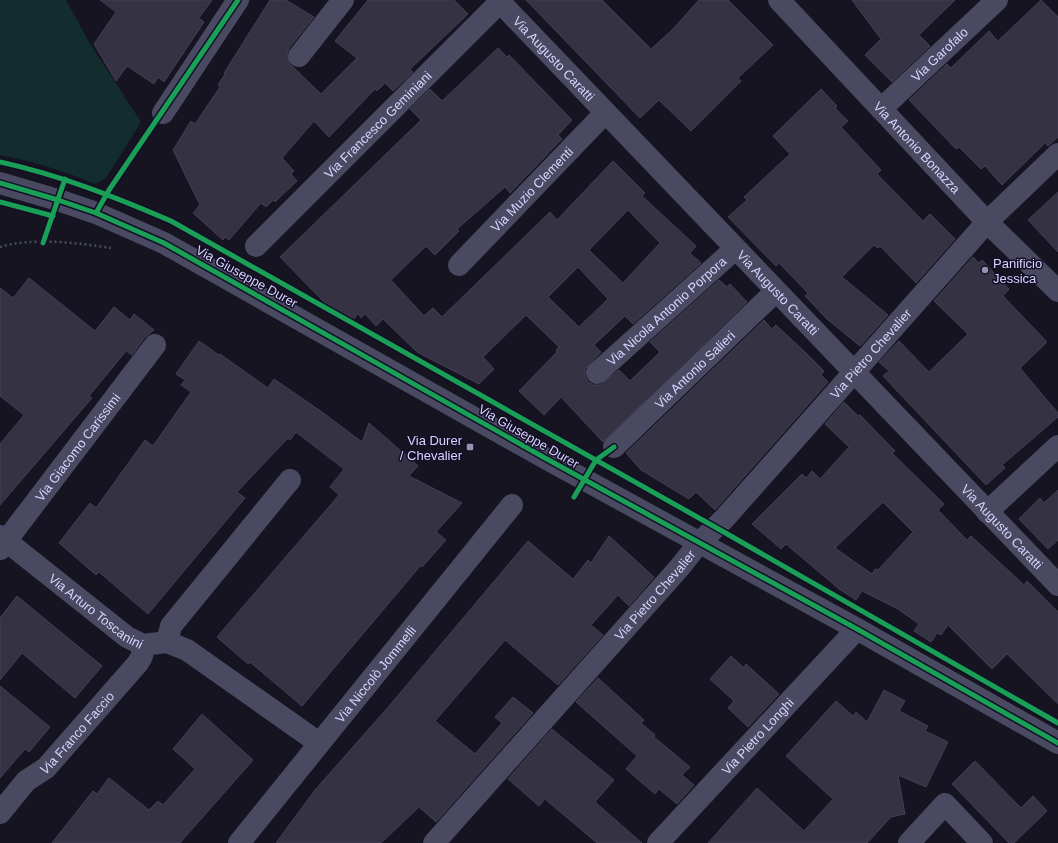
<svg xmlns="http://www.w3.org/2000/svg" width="1058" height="843" viewBox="0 0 1058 843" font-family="Helvetica,sans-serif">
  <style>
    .green { fill: #132c2d }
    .building { fill: #343243; stroke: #433f54; fill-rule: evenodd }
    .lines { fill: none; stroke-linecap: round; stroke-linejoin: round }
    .path { stroke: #44505f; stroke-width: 2.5; stroke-dasharray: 2 3; stroke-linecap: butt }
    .minor { stroke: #4a4962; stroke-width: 22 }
    .cycleway-casing { stroke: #130f26; stroke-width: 8 }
    .cycleway { stroke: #1a9f57; stroke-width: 5 }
    .poi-dot { fill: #9591b1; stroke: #130f26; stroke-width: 1.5 }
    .labels { text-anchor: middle; stroke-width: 3; stroke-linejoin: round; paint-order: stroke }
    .street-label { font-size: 13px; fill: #d9d4ff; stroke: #130f26 }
    .poi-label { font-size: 13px; fill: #d9d4ff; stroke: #130f26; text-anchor: start }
  </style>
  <rect width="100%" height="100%" fill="#161421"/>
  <!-- green -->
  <path class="green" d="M0,0H66L89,42L141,122L106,178L95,184C64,171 33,161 0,155Z"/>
  <!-- building -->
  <path class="building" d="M100,0H212L199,18L204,22L164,82L158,77L154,84L127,66L116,81L94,44L116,12Z
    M270,0H286L314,17L289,48L287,55L290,64L321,94L357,58L335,41L368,0H454L468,14L410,69L413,72L393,91L385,83L377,91L375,89L329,137L314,121L282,158L294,171L291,174L297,181L275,202L273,200L266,207L261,203L229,240L225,237L223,240L193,213L200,205L173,150L191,121L195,124L220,87L218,85L225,74L224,73Z
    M526,0H602L651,49L672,30L699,0H728L773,45L738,78L741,81L691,131L659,100L640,118Z
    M852,0H955L919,35L930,46L892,82L865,55L881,39Z
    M1041,0L1058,17V137L1048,146L1045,143L1002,185L985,166L981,169L959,147L956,149L909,100L947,64L951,68L989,31L998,41Z
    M498,48L507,57L509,55L572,120L558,135L562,139L510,193L505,187L457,229L459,231L435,255L426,246L391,280L424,316L433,308L442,317L550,212L557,220L613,161L645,193L642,196L696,246L690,253L701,263L633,324L625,316L594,345L601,352L585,369V376L588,382L594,385H600L619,370L630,381L660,352L650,342L719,280L727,287L730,284L747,302L603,442L561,397L544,415L519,391L557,352L556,350L559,347L526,315L483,357L494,369L479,384L417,352L383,319L376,326L365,314L361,318L358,313L354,319L324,302L280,257L421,120L410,109L430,89L442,101ZM628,210L660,243L623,283L589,250ZM578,267L608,299L579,327L548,297Z
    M821,89L837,106L835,108L848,121L841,127L881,170L877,174L923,221L930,214L955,239L916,283L880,246L878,248L874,245L842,277L888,315L860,346L827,319L805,296L808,293L779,263L776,266L728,217L747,200L744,197L790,154L773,136Z
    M1058,192V252L1028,220Z
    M973,257L979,263L982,260L1009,289L1003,296L1047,342L1020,368L1058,413V417L1002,465L1005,468L986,485L883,376L889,371L879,362L899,341L929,372L968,334L934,301Z
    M29,278L95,331L114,307L130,320L134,314L154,330L145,337L132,355L126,351L89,396L92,398L0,505V444L24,415L0,396V288L13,298Z
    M764,320L772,329L776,325L805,352L824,371L821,375L828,382L715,510L696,492L689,499L641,470L626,453Z
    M199,341L219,355L220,354L268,388L274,379L322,412L362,442L369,423L418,466L409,476L462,503L436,532L446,540L422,567L421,565L302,706L250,662L248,664L217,637L339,495L330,487L344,469L296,432L290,440L288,438L237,492L245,498L148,614L99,572L96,575L59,543L90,503L96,508L145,440L153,446L191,392L181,385L185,380L176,374Z
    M844,402L858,416L860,415L895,451L892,453L944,504L938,510L967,540L971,536L1024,585L1027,581L1058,612V704L1007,654L992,669L948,625L941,635L937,633L931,642L914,631L919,624L898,609L862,591L856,600L839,589L786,544L781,549L752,524L802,474L806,478L812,471L820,479L849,447L825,424ZM883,502L913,532L878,570L875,569L872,574L835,548Z
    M1058,490V540L1048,549L1019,519L1040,498L1044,503Z
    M609,536L654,577L629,606L618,595L591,625L603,635L558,685L505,640L435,721L475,754L502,723L495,717L513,697L533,713L436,822L419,807L381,843H276L315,790L390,705L528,541L573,579L588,560L591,563Z
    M17,596L102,666L75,698L22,653L0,680V618Z
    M731,656L744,668L746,664L779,694L748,727L728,708L734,701L710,679Z
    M598,678L644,720L641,723L655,735L654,737L690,767L682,775L694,785L677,804L659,789L655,794L626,769L637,756L576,702Z
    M0,686L50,727L29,752L25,749L0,778Z
    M884,690L905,701L899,711L928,726L925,731L948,742L926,787L898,775L905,814L891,817L867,843H708L757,788L804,831L833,799L786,756L836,701L853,716L856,712L867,722Z
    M202,714L253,760L180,843H52L93,791L97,794L109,778L149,810L158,801L163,805L195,769L173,749Z
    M552,729L614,780L595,802L642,843H597L545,799L539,806L508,779Z
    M975,761L1021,808L1033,796L1047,811L1014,843H1009L952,784Z"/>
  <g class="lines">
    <!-- path -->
    <path class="path" d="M0,247C32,237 78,243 111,248"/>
    <!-- minor -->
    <g class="minor">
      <path id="s1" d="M498,0L1058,585"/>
      <path id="s2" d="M779,0L987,222L1058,291"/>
      <path d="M299,56L343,0"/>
      <path id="s3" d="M881,109L997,0"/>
      <path d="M163,113L238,0"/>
      <path d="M0,183L58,200L96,213L164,243L545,458L857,629L1058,743"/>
      <path id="s4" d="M256,246L500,2"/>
      <path id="s5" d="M459,265L605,113"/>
      <path id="s6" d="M597,373L735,249"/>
      <path id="s7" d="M614,447L776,291"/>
      <path d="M987,512L1058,446"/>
      <path id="s8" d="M0,536L127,637L143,645L167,642L187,650L319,743"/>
      <path id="s9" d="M0,549L155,345"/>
      <path d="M167,642L171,626L290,480"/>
      <path id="s10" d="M0,813L26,781L46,768L138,663L142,656L143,645"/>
      <path id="s11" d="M239,843L512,505"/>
      <path id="s12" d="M434,843L680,567L699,543L724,519L987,222L1058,154"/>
      <path id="s13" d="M658,843L857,629"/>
      <path d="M909,843L945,804L982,843"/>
    </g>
    <!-- cycleway casing -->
    <g class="cycleway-casing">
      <path id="cycleway" d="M0,162C60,175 115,197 171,221L715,527L1058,723
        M0,183L58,200L96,213L164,243L545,458L857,629L1058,743
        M0,202L53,216
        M96,213L109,190L238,0
        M43,243L65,179
        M574,497L596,460L614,447"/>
    </g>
    <!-- cycleway -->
    <use href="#cycleway" class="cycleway"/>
  </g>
  <!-- markers -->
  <g class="poi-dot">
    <circle cx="985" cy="270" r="4"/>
    <rect x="466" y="443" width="8" height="8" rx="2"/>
  </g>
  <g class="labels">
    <!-- street labels -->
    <g class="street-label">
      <text dy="5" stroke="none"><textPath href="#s3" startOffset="80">Via Garofalo</textPath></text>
      <text dy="5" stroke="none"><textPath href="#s1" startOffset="81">Via Augusto Caratti</textPath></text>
      <text dy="5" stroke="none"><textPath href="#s4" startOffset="172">Via Francesco Geminiani</textPath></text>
      <text dy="5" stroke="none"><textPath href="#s2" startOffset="202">Via Antonio Bonazza</textPath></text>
      <text dy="5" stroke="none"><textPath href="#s5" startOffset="105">Via Muzio Clementi</textPath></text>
      <text transform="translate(247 276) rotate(29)" y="5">Via Giuseppe Durer</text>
      <text dy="5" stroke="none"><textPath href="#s1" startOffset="405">Via Augusto Caratti</textPath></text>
      <text dy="5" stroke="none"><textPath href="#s6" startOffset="93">Via Nicola Antonio Porpora</textPath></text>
      <text dy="5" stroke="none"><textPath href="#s12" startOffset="656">Via Pietro Chevalier</textPath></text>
      <text dy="5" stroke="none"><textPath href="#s7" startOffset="112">Via Antonio Salieri</textPath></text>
      <text transform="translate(529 436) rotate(30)" y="5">Via Giuseppe Durer</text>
      <text dy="5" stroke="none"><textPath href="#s9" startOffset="128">Via Giacomo Carissimi</textPath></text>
      <text dy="5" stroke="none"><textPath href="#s1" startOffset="729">Via Augusto Caratti</textPath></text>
      <text dy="5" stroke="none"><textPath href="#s12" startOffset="332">Via Pietro Chevalier</textPath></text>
      <text dy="5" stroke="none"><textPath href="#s8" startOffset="122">Via Arturo Toscanini</textPath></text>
      <text dy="5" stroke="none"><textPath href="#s11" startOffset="217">Via Niccolò Jommelli</textPath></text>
      <text dy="5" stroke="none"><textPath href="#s10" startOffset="112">Via Franco Faccio</textPath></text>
      <text dy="5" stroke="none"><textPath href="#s13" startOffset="146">Via Pietro Longhi</textPath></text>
    </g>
    <!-- poi labels -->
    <g class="poi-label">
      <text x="993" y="268">Panificio<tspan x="993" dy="15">Jessica</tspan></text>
      <text x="462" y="445" text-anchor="end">Via Durer<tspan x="462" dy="15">/ Chevalier</tspan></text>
    </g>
  </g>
</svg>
